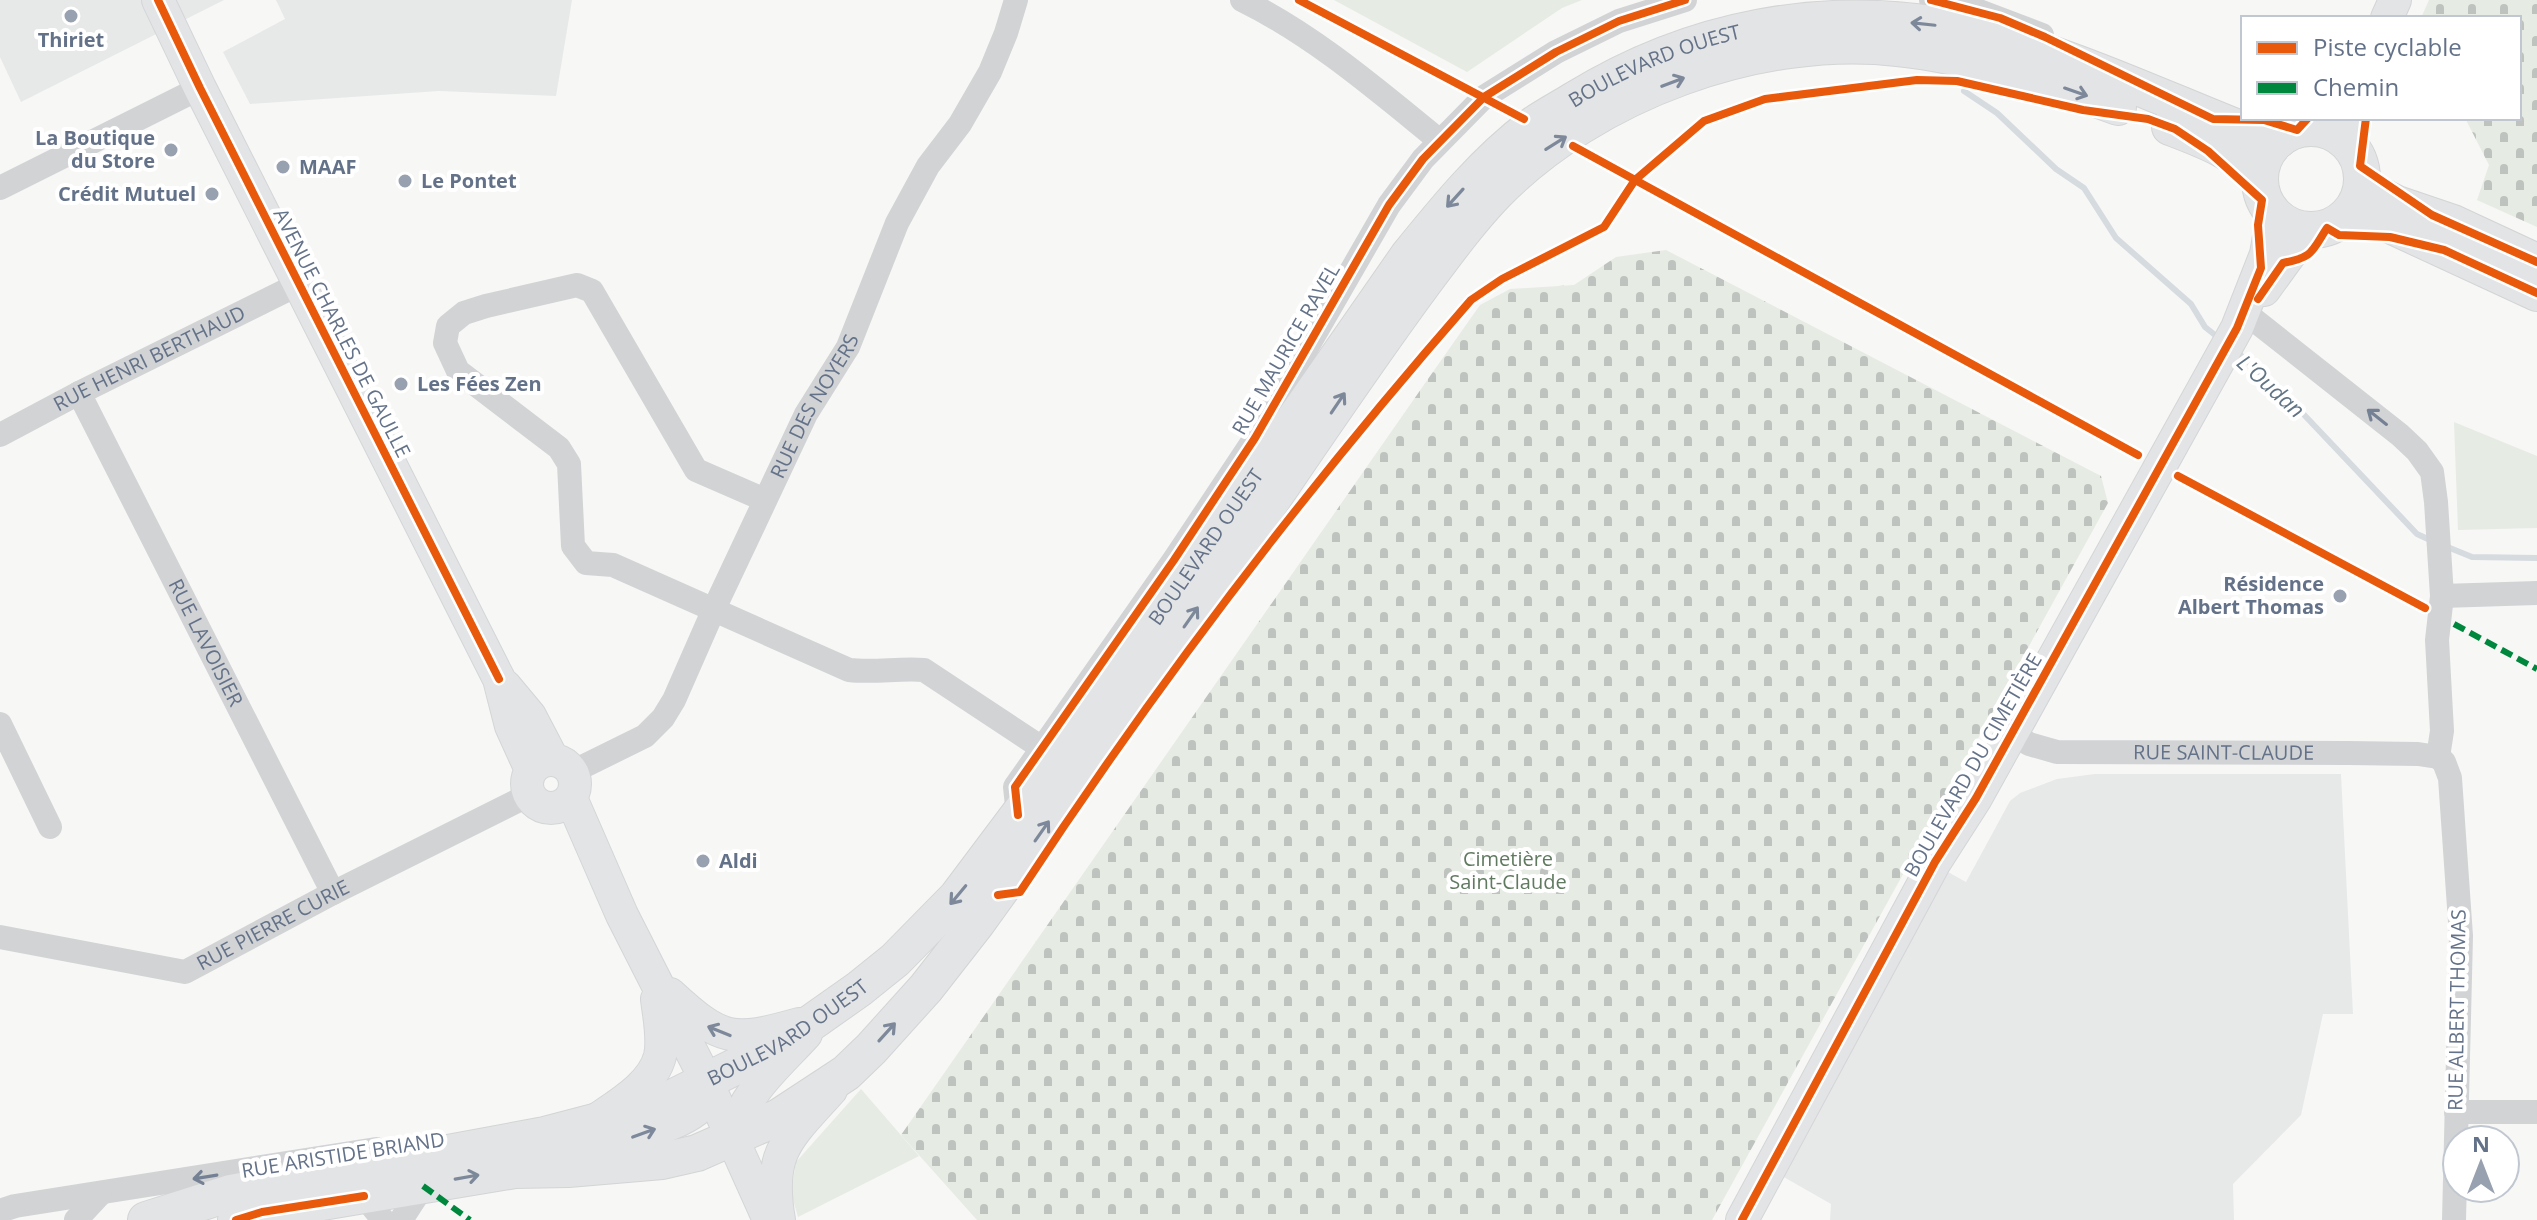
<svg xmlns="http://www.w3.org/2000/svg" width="2537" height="1220" viewBox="0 0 2537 1220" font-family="'Open Sans',sans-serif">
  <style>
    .built { fill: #e7e8e8 }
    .green { fill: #e6ebe4 }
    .cemetery { fill: url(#cemetery-stones) }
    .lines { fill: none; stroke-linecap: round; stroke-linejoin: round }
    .stream { stroke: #d6dbe0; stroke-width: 6 }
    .secondary-casing { stroke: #d3d5d7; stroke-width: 34 }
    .primary-casing { stroke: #d3d4d5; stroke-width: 38 }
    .street { stroke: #d2d3d5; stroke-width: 24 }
    .secondary { stroke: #e3e4e5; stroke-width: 32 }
    .primary { stroke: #e3e4e5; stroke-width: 36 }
    .quiet { stroke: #00873e; stroke-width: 6; stroke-dasharray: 12 6; stroke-linecap: butt }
    .cycleway-casing { stroke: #fff; stroke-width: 13 }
    .cycleway { stroke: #e8590c; stroke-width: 8 }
    .oneway { stroke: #7d899b }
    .oneway2 { stroke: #748194 }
    .poi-dot { fill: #97a1af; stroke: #fff; stroke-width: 3 }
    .labels { text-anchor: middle; stroke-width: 8; stroke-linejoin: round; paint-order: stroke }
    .poi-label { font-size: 20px; font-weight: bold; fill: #647289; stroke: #fff; text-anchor: start }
    .street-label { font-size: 20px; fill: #647289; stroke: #fff }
    .park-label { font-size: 20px; fill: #607a60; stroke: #fff }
    .water-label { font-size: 22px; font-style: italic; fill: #607485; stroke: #fff }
  </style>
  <defs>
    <pattern id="cemetery-stones" width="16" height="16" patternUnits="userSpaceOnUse" patternTransform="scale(2)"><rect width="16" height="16" fill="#e6ebe4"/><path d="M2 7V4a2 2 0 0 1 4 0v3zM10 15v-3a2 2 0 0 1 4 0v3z" fill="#bec3bf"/></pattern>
  </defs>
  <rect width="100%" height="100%" fill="#f7f7f6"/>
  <!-- built -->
  <path class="built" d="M0,0H224L21,102L0,57Z
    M276,0H572L556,96L439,91L250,104L223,52L285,19Z
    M2095,774H2341L2353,1014H2323L2301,1115L2233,1184L2234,1220H1830L1831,1204L1782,1176L1948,872L1966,882L2010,801L2020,793L2057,779Z"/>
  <!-- green -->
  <path class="green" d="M1334,0H1582L1562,8L1467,72Z
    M2454,422L2537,456V528L2458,530Z
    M861,1089L919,1156L798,1217L791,1193L796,1162Z"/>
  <!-- cemetery -->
  <path class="cemetery" d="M2429,0H2537V227L2477,200L2489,165L2465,118H2519V18H2421Z
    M1666,250L2101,476L2108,503L1712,1220H977L901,1135L1428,379L1480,305L1510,289L1574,285L1616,257Z"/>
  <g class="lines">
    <!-- stream -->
    <path class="stream" d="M1964,91L1997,113L2056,169L2084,188L2116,238L2191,304L2205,327L2220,339
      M2236,351L2291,401L2417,534L2430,540
      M2445,546L2472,557L2537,558"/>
    <!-- secondary casing -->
    <g class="secondary-casing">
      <path id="secondary" d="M158,0L200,88L499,679L511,726L531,770
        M2387,18L2395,0
        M2317,128L2328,118
        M2349,145L2354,118
        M2264,290L2301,239L2313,231
        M505,686L530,716L553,760
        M527 784a24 24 0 1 1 48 0a24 24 0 1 1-48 0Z
        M571,798L622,915L707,1082L769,1220
        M670,994C721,1041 732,1043 799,1024
        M599,1118C621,1103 653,1084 660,1056C664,1038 659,1017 657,999
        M732,1138C745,1091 774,1069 806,1034
        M544,1161C577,1151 683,1130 701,1105C706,1098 707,1090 707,1082
        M779,1220C767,1152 788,1138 831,1090
        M1742,1220L1935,862L1976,798L2237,328L2266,254L2273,214"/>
    </g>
    <!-- primary casing -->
    <g class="primary-casing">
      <g id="primary">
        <path d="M2170,127C2201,139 2239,152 2260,180"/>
        <circle cx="2311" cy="179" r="51"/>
        <path d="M2369,190L2397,204L2453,223L2537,262"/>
        <path d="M2346,217L2390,225L2537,293"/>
        <path id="s6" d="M146,1220L231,1193L545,1135L629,1113L672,1098L781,1044L859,989L895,960L957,897L1035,793L1408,256C1446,209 1484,162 1533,125C1546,116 1561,108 1574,100C1691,28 1822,3 1957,28C2055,47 2160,98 2253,134L2278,140"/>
        <path d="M236,1220L262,1212L515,1170L568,1169L662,1161L697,1153L779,1117L846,1073L871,1049L926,988L976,924C1084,775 1188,623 1291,472C1334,409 1377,346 1422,285C1446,253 1469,221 1496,193C1594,93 1759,32 1898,48C1974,56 2047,81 2118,107"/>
      </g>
    </g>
    <!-- street -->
    <g class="street">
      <path d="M1242,0C1315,36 1377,90 1440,141"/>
      <path d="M1931,0L1979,11L2042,35"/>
      <path d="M0,188L200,88"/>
      <path d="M2248,315L2400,435L2417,451L2432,472L2436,502L2442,596L2437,640L2442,731L2438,757"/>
      <path id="s1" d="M79,393L333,893"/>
      <path id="s2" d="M0,435L79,393L299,284"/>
      <path d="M765,500L696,470L592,291L577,285L486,306L464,313L448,326L445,343L458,371L559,448L569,464L573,546L586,563L613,565L849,670C874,673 899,668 924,670L1042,748"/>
      <path d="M2442,596L2537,593"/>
      <path d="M0,724L50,827"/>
      <path id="s3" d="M2012,733L2029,744L2057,752L2348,753L2418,754L2438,757"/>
      <path d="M2438,757L2444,762L2450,778L2461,936L2454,1220"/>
      <path id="s4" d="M572,772L645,736L663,718L674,700L714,609L806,414L848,347L897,223L928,166L960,124L990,72L1006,33L1016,0"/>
      <path d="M1018,815L1015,787L1174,560L1255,438L1389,205L1423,159L1484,97L1556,52L1619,21L1685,0"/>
      <path id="s5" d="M0,937L185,972L333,893L529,795"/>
      <path d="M2456,1112H2537"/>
      <path d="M364,1196L383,1220"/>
      <path d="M0,1211L15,1206L376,1149"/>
      <path d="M76,1220L100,1194"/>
      <path d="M401,1220L423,1186"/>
    </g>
    <!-- secondary -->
    <use href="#secondary" class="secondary"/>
    <!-- primary -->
    <use href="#primary" class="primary"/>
    <!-- quiet -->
    <path class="quiet" d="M2454,624L2537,669
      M423,1186L470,1220"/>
    <!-- cycleway casing -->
    <g class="cycleway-casing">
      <path id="cycleway" d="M158,0L200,88L499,679
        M1299,0L1524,119
        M1931,0L2000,18L2045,37L2213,119L2264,120L2297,130L2308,118
        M2366,118L2360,166L2432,215L2537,262
        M1573,146L2138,455
        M2258,299L2283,263C2314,257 2311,252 2327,228L2339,235L2390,237L2444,250L2537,293
        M2178,476L2425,608
        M1018,815L1015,787L1174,560L1255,438L1389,205L1423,159L1484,97L1556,52L1619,21L1685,0
        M998,895L1020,892C1156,685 1308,486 1471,300L1502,279L1604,227L1635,180L1704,121L1765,99L1917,80L1957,81L2083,110L2148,119L2175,129L2208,151L2262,200L2258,225L2261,268L2237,328L1976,798L1935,862L1742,1220
        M236,1220L262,1212L364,1196"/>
    </g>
    <!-- cycleway -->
    <use href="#cycleway" class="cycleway"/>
  </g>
  <!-- one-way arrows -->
  <defs><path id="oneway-shaft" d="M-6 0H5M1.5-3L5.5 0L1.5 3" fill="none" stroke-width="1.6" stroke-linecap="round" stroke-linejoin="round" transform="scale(2)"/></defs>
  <g class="oneway">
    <use href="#oneway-shaft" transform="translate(1923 24) rotate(-174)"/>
    <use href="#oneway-shaft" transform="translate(1673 82) rotate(-21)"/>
    <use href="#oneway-shaft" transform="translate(2076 92) rotate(19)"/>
    <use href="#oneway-shaft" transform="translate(1556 143) rotate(-32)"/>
    <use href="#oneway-shaft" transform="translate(1455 198) rotate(132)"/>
    <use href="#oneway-shaft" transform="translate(1338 403) rotate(-56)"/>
    <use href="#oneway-shaft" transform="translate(1191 617) rotate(-55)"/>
    <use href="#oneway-shaft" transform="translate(1042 831) rotate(-55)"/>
    <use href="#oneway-shaft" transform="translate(958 895) rotate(130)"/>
    <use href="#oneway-shaft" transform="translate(719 1031) rotate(-158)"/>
    <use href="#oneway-shaft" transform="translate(887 1032) rotate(-48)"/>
    <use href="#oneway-shaft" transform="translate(644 1133) rotate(-20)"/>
    <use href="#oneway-shaft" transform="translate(467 1177) rotate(-10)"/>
  </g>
  <g class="oneway2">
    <use href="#oneway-shaft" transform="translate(2377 417) rotate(-142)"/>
    <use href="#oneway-shaft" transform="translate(205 1177) rotate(171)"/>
  </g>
  <!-- markers -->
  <g class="poi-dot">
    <circle cx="71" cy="16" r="8"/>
    <circle cx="171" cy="150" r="8"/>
    <circle cx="283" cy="167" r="8"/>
    <circle cx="405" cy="181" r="8"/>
    <circle cx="212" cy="194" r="8"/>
    <circle cx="401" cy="384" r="8"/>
    <circle cx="2340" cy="596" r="8"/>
    <circle cx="703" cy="861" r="8"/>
  </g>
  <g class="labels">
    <!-- poi labels -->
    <g class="poi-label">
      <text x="71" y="47" text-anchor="middle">Thiriet</text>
      <text x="155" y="145" text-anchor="end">La Boutique<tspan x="155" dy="23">du Store</tspan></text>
      <text x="299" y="174">MAAF</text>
      <text x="421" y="188">Le Pontet</text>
      <text x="196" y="201" text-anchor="end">Crédit Mutuel</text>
      <text x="417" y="391">Les Fées Zen</text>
      <text x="2324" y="591" text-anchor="end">Résidence<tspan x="2324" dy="23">Albert Thomas</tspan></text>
      <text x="719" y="868">Aldi</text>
    </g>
    <!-- street labels -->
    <g class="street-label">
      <text dy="7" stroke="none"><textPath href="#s6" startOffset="1994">BOULEVARD OUEST</textPath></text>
      <text transform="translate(342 333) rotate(63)" y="7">AVENUE CHARLES DE GAULLE</text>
      <text transform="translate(1286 349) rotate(-60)" y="7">RUE MAURICE RAVEL</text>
      <text dy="7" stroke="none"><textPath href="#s2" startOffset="168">RUE HENRI BERTHAUD</textPath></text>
      <text dy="7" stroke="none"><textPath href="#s4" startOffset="454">RUE DES NOYERS</textPath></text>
      <text dy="7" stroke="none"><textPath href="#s6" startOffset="1322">BOULEVARD OUEST</textPath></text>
      <text dy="7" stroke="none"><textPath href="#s1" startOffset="280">RUE LAVOISIER</textPath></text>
      <text dy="7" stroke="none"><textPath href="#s3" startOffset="216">RUE SAINT-CLAUDE</textPath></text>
      <text transform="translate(1973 765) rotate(-60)" y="7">BOULEVARD DU CIMETIÈRE</text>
      <text dy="7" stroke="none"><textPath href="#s5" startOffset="288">RUE PIERRE CURIE</textPath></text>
      <text transform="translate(2457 1010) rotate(-89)" y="7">RUE ALBERT THOMAS</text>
      <text dy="7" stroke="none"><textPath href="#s6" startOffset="674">BOULEVARD OUEST</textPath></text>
      <text transform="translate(343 1155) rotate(-9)" y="7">RUE ARISTIDE BRIAND</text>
    </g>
    <!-- park labels -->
    <g class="park-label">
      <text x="1508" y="866">Cimetière<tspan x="1508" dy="23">Saint-Claude</tspan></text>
    </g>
    <!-- water labels -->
    <g class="water-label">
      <text transform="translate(2271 386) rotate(42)" y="8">L'Oudan</text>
    </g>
  </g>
  <!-- legend -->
  <rect x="2241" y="16" width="280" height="104" fill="#ffffff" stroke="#c1c7d0" stroke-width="2"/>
  <rect x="2257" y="42" width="40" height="12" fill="#e8590c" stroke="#c1c7d0" stroke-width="2"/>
  <text x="2313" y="56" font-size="24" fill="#647289">Piste cyclable</text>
  <rect x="2257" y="82" width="40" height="12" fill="#00873e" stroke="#c1c7d0" stroke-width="2"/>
  <text x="2313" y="96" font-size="24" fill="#647289">Chemin</text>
  <!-- north arrow -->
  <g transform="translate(2481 1164)"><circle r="38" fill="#ffffff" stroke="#c1c7d0" stroke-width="2"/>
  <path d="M0-6L14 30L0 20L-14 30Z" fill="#97a1af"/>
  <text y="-12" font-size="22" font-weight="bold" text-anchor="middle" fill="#647289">N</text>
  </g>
</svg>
